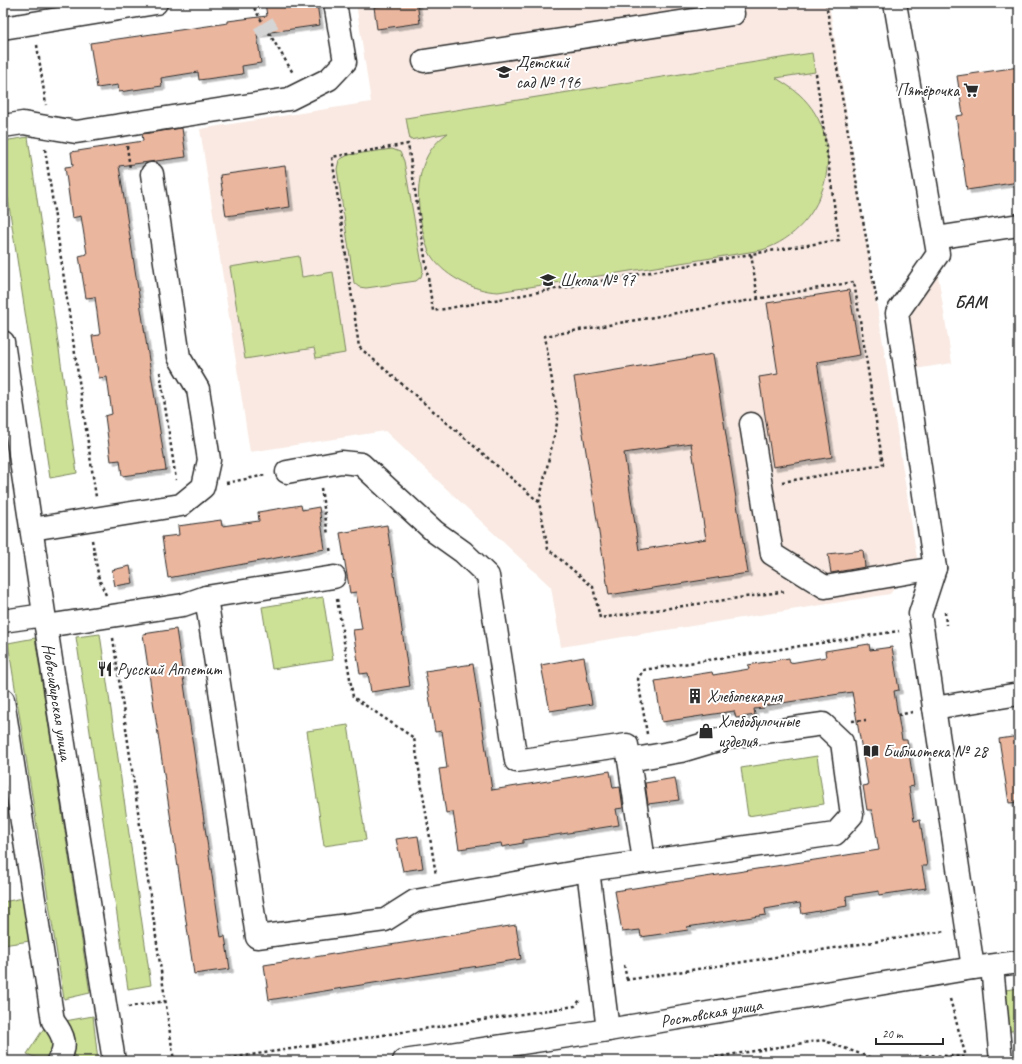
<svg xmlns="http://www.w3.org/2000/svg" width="1022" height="1064" viewBox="0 0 1022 1064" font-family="Caveat,sans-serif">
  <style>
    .built { fill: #f9e9e2 }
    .green { fill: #cce196; stroke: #7c8660 }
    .building { fill: #ebb69e; stroke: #2b2b2b; fill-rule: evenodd; filter: url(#shadow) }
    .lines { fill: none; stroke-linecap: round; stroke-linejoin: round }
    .minor-tunnel { stroke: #d5d5d5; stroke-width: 22; stroke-dasharray: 22 11; stroke-linecap: butt }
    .minor-casing { stroke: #2b2b2b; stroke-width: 25 }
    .path { stroke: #2b2b2b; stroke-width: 2.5; stroke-dasharray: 3 3; stroke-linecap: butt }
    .minor { stroke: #fff; stroke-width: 22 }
    .labels { text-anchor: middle; stroke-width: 4; stroke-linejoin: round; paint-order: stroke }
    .poi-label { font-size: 17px; fill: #2b2b2b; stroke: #fff; text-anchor: start }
    .street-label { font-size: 17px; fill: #2b2b2b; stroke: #fff }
    .neighbourhood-label { font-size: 18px; font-weight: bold; fill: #2b2b2b; stroke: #fff }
  </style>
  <defs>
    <filter id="shadow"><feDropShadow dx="3.5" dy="3.5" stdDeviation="0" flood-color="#0004"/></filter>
  </defs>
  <rect width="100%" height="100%" fill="#fff"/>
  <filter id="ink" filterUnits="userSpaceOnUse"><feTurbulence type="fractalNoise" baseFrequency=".025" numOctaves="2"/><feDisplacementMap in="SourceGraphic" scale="8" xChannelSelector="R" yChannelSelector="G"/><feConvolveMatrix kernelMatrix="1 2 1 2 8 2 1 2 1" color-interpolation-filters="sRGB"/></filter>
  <g filter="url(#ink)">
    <!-- built -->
    <path class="built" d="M356,3H829L917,558L890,594L561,647L551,587L385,431L250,452L200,129L371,102Z
      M937,269L952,363L915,369L906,315Z"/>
    <!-- green -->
    <path class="green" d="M812,53L815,72L776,78C784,83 792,88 799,94C851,141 828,229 762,250L498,292C473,291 441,275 429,252C425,242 423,232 421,222C415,190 418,153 448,133L410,140L406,118Z
      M28,137L77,473L50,478L3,166V141Z
      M392,149L400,152L404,161L423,270L421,277L416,281L366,288L359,287L354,283L337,169L339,160L348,155Z
      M299,256L302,277L333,272L345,353L316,358L314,348L245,359L230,267Z
      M323,597L333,660L272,669L262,607Z
      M100,634L151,985L128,989L76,637Z
      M35,638L90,993L64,999L8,643Z
      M348,725L366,840L324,846L307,731Z
      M817,756L824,804L748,816L741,768Z
      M23,898L30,941L3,945V902Z
      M1019,988V1030L1004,1032L999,991Z
      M93,1016L98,1061H72C78,1046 76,1033 65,1021Z
      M44,1028L51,1031L57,1044C48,1059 44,1062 27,1054Z"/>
    <!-- building -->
    <path class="building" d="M265,3H317L320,25L257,34L261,63L242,66L243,74L199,80L198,72L161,78L162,86L119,92L118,85L97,88L90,43L228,23V21L267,16Z
      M401,3H417L420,23L377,29L374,7Z
      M1019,67V182L967,190L956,116L963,115L957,76Z
      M182,128L186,157L119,166L166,470L122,476L120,460L111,461L105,416L112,414L107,377L99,378L92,336L100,335L95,297L86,298L79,256L87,254L81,216L72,218L65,167L73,166L71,152L143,141L142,134Z
      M285,166L290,207L226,216L220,175Z
      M849,290L860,355L817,362L832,457L773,467L759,377L778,374L767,303Z
      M713,354L748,573L609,595L574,377ZM691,443L706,539L639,550L624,453Z
      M301,505L302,510L319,507L325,549L168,578L162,537L179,535L178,526L221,520L222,526L259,521L258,512Z
      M387,525L410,686L371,692L368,673L360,674L353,630L362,629L356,592L350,593L340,533Z
      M863,550L865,567L831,573L828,554Z
      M130,566L133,583L115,586L112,570Z
      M176,629L221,937L225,936L230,969L194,974L143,634Z
      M869,644L870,650L892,647L899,690L894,691L902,740H907L914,786L909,787L914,821L920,820L927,866H922L926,888L879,895V891L846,896L847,906L802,914L800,903L765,909L766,915L687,927L688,930L641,937L640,930L622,932L615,891L879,850L872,810H867L863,786L868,785L852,692L763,706L764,708L754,709L755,715L736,718L734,711L662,722L655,681L712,672L713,675L749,669L748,665L789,658L790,663L826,657L825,651Z
      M584,657L592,704L550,711L541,665Z
      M473,664L492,790L610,771L613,788L620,787L623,808L616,809L619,825L523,840V843L502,847L501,843L459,849L453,812L446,813L439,769L447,768L442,731L435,732L425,671Z
      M1019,736V802L1009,803L999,739Z
      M675,778L679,800L648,804L645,783Z
      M418,836L423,868L403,871L396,839Z
      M516,925L521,959L269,1000L264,965Z"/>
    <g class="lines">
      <!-- minor-tunnel -->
      <path class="minor-tunnel" d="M263,23L269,33"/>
      <!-- minor casing -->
      <g class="minor-casing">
        <g id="minor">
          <path d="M895,3L938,254L897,313L935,568L920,614L973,968"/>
          <path d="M3,28L156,3"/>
          <path d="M424,61L733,14L731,3"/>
          <path d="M3,126L23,123L76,132L289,99L329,79L345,62L335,3"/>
          <path d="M936,238L1019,225"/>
          <path id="s1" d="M3,342L58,706L114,1061"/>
          <path d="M751,424L772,554L825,587L935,568"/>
          <path d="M287,472L341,462L361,464L435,532L463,552L488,576L516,761L627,745L629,760"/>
          <path d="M32,529L181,505L203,487L209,460L198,389L179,357L152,174"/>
          <path d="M206,597L334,577"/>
          <path d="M3,621L44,615"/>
          <path d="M46,626L183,605L206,597L257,937L385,920L415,901L588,870"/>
          <path d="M3,700L53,1021C64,1035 68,1046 58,1061"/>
          <path d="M934,708L1019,694"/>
          <path d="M992,966L1001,1061"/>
          <path d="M608,1030L588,870L835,834L852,815L842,742L823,724L728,737L681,751L629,760L644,861"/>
          <path id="s2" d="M404,1061L608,1030L973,968L1019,962"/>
        </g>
      </g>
      <!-- path -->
      <path class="path" d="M251,3L263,23
        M826,3L877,302
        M269,33L293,73
        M37,45L46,105
        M127,146L130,169
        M45,149L96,497
        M758,299L751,254L839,240L816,74
        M160,372L176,480
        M782,482L883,465L854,282L545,336L558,419L539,502L548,549L593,587L600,618L787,591
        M226,483L266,475
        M321,488L328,535
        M539,502L359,347L332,157L408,144L433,311L751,254
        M92,540L99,579L106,595
        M330,548L331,554
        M337,599L353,697L414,738L436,875
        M945,612L946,625
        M113,638L174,1061
        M898,715L913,712
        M852,721L866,720
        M647,734L638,679L643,670L899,631
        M624,965L627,980
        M626,980L945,931
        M950,999L966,1057
        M128,1007L165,1001
        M211,1061L575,1006L581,999
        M692,1061L822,1040L880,1061
        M884,1061L929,1055L966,1057L967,1061"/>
      <!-- minor -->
      <use href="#minor" class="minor"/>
    </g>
  </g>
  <!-- icons -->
  <defs>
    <g id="school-bare" transform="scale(1.2)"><path d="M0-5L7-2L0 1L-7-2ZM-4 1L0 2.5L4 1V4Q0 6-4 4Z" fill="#2b2b2b" stroke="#fff" stroke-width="2.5" paint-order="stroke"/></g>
    <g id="supermarket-bare" transform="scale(1.2)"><path d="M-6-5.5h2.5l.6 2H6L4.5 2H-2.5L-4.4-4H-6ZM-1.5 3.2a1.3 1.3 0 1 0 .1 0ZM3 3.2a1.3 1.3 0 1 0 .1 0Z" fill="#2b2b2b" stroke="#fff" stroke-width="2.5" paint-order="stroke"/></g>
    <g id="restaurant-bare" transform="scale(1.2)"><path d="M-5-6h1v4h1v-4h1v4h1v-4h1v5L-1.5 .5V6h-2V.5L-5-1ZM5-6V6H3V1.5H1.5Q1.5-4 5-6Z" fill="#2b2b2b" stroke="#fff" stroke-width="2.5" paint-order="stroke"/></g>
    <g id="building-bare" transform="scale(1.2)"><path d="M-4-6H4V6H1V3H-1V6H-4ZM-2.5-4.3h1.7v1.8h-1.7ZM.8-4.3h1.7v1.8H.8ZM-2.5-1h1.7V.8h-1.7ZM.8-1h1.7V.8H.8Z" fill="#2b2b2b" stroke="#fff" stroke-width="2.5" paint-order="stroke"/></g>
    <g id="shop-bare" transform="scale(1.2)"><path d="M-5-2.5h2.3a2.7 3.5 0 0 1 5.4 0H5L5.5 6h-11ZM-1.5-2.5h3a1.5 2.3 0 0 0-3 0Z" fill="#2b2b2b" stroke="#fff" stroke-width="2.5" paint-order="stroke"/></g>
    <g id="library-bare" transform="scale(1.2)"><path d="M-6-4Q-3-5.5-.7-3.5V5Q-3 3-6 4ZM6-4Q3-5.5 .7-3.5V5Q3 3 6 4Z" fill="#2b2b2b" stroke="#fff" stroke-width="2.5" paint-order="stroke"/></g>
  </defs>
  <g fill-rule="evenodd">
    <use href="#school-bare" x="504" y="72"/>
    <use href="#supermarket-bare" x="971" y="90"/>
    <use href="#school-bare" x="548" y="280"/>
    <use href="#restaurant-bare" x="105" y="669"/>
    <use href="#building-bare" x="695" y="696"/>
    <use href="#shop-bare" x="706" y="731"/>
    <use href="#library-bare" x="871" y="751"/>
  </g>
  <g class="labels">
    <!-- poi labels -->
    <g class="poi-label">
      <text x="516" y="68">Детский<tspan x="516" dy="20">сад № 196</tspan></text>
      <text x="959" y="96" text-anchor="end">Пятёрочка</text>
      <text x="560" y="286">Школа № 97</text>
      <text x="117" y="675">Русский Аппетит</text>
      <text x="707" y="702">Хлебопекарня</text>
      <text x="718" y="727">Хлебобулочные<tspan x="718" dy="20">изделия</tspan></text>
      <text x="883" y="757">Библиотека № 28</text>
    </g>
    <!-- street labels -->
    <g class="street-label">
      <text dy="6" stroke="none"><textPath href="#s1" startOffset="364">Новосибирская улица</textPath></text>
      <text dy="6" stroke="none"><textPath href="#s2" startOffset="311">Ростовская улица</textPath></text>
    </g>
    <!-- neighbourhood labels -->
    <g class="neighbourhood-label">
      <text x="971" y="308">БАМ</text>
    </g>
  </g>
  <!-- margin -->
  <rect width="1022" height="1064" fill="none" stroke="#fff" stroke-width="16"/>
  <rect x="8" y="8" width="1006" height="1048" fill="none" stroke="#2b2b2b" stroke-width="1.5" filter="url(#ink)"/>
  <!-- scale -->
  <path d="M876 1038v6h67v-6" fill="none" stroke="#2b2b2b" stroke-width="2"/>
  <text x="882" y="1038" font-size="12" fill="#2b2b2b" stroke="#ffffff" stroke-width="3" paint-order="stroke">20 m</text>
</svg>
